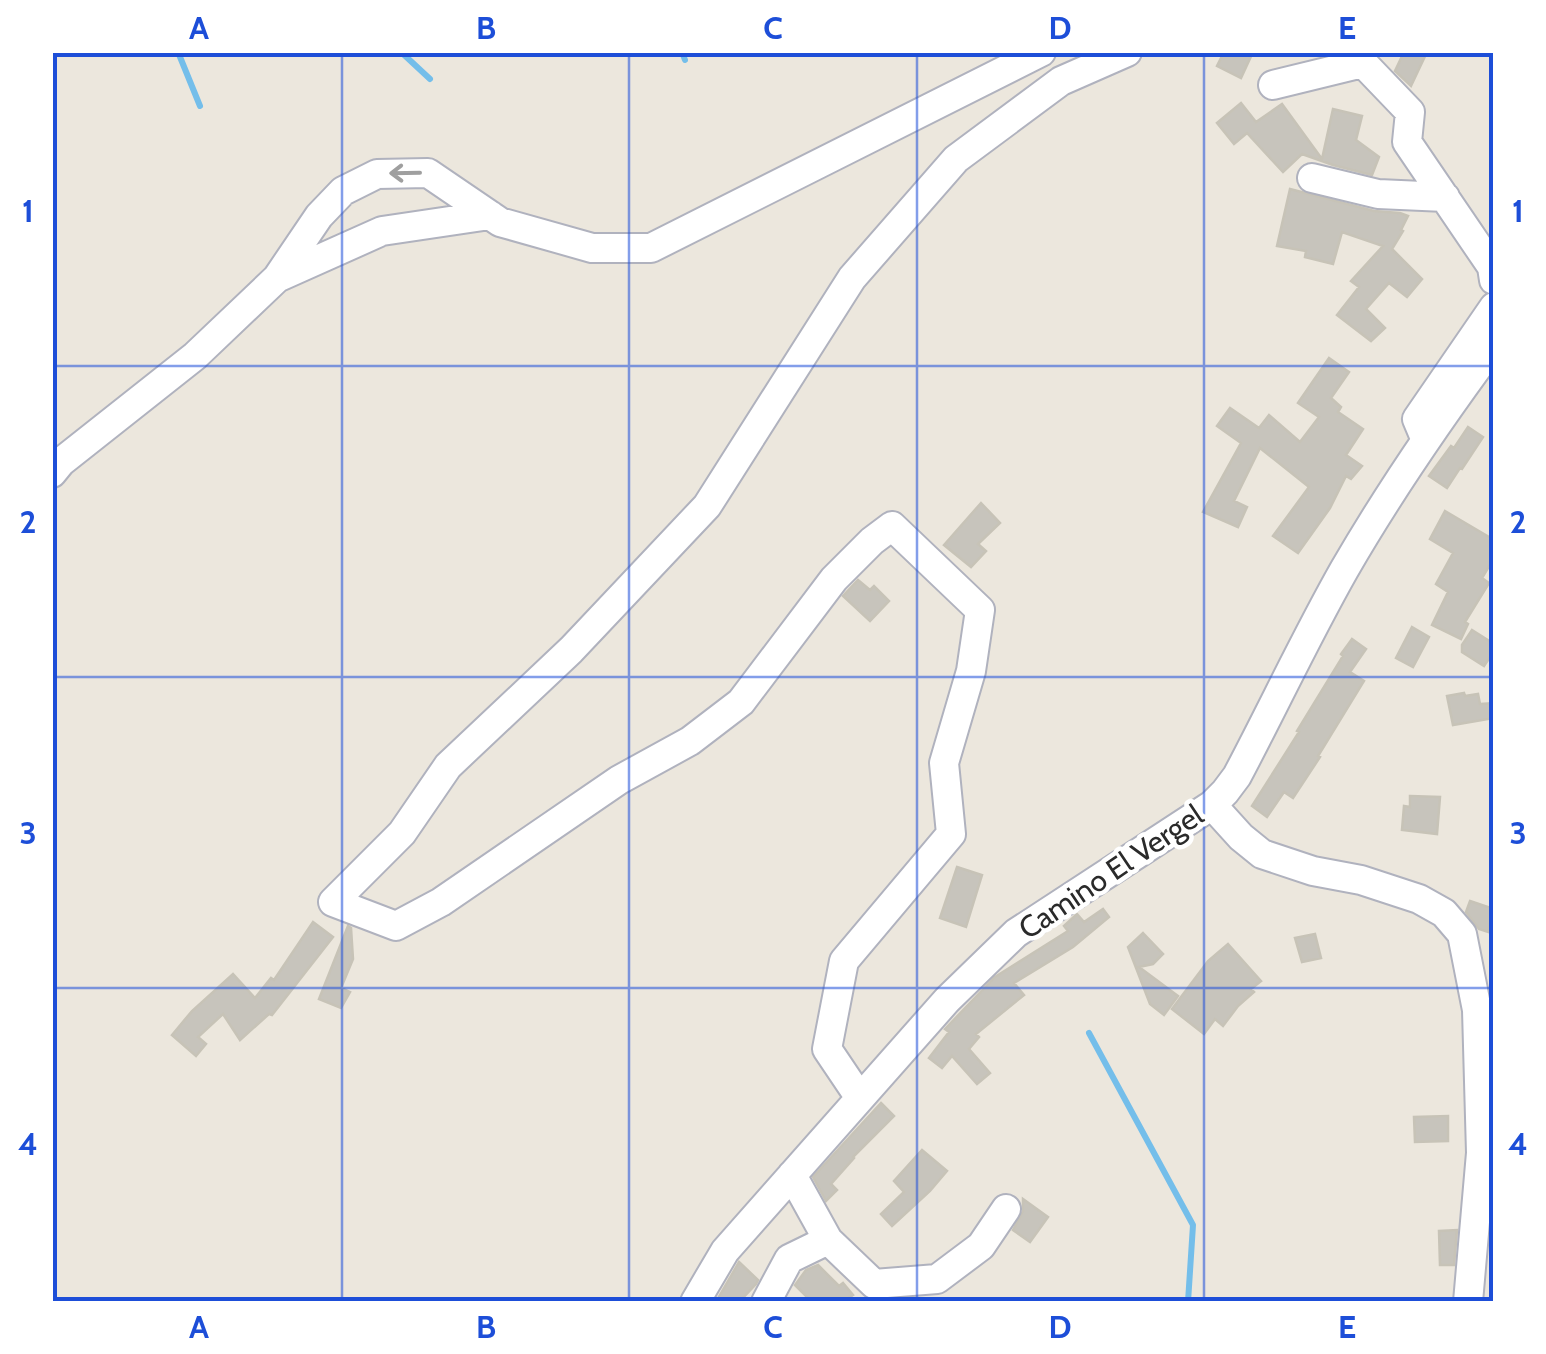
<svg xmlns="http://www.w3.org/2000/svg" width="1546" height="1354" viewBox="0 0 1546 1354" font-family="Cabin,sans-serif">
  <style>
    .lines { fill: none; stroke-linecap: round; stroke-linejoin: round }
    .stream { stroke: #74beea; stroke-width: 6 }
    .building { fill: #c7c4bc; stroke: #c7c3b7; stroke-width: 2.5 }
    .minor-casing { stroke: #b0b2be; stroke-width: 32 }
    .minor { stroke: #fff; stroke-width: 28 }
    .oneway { stroke: #9f9f9f }
    .grid { fill: none; stroke: #1d4ed8; stroke-width: 2.5; stroke-opacity: 0.55 }
    .labels { text-anchor: middle; stroke-width: 9; stroke-linejoin: round; paint-order: stroke }
    .street-label { font-size: 30px; fill: #2a2a2a; stroke: #fff }
    .neatline { fill: none; stroke: #1d4ed8; stroke-width: 4 }
    .grid-label { font-size: 32px; text-anchor: middle; font-weight: bold; fill: #1d4ed8 }
  </style>
  <rect width="100%" height="100%" fill="#ece7dd"/>
  <g class="lines">
    <!-- stream -->
    <path class="stream" d="M178,52L200,106
      M401,52L430,79
      M682,52L685,60
      M1089,1033L1193,1225L1188,1302"/>
  </g>
  <!-- building -->
  <path class="building" d="M1224,52H1253L1241,78L1217,66Z
    M1404,52H1427L1411,86L1395,71Z
    M1241,103L1256,122L1282,104L1322,159L1333,109L1362,116L1356,140L1379,157L1372,175L1333,165L1302,154L1283,172L1247,133L1234,144L1217,123Z
    M1290,189L1374,211L1400,213L1408,216L1401,230L1403,231L1392,249L1422,279L1407,297L1389,283L1366,309L1385,328L1371,341L1337,315L1359,287L1351,281L1383,246L1342,232L1333,264L1305,257L1306,251L1277,246Z
    M1329,358L1349,372L1331,398L1341,407L1338,412L1363,429L1346,455L1362,466L1351,479L1346,476L1330,508L1298,553L1273,536L1309,487L1260,448L1234,501L1247,507L1238,527L1203,512L1241,443L1217,426L1230,408L1259,428L1269,415L1300,442L1319,417L1298,403Z
    M1468,427L1483,437L1462,469L1460,468L1447,488L1429,476L1451,446L1454,448Z
    M981,503L1000,523L978,544L986,551L971,567L944,545Z
    M1445,511L1494,540V558L1482,578L1489,583L1465,622L1468,624L1461,639L1432,625L1448,592L1436,584L1453,553L1430,539Z
    M858,580L870,590L874,586L889,601L870,621L843,596Z
    M1412,627L1429,637L1413,667L1396,658Z
    M1472,630L1494,644V651L1484,666L1462,652V645Z
    M1352,639L1366,649L1350,672L1364,681L1318,756L1320,757L1293,798L1284,792L1267,817L1252,806L1299,732L1297,731L1343,656L1341,654Z
    M1464,693L1465,696L1478,694L1480,704L1494,703V718L1453,725L1447,696Z
    M1410,796L1440,797L1437,834L1402,830L1404,806L1410,807Z
    M957,867L982,875L966,927L940,918Z
    M1470,901L1494,909L1488,932L1479,929L1466,912Z
    M1103,909L1109,917L1073,947L1014,983L1024,995L976,1034L979,1037L969,1049L990,1073L977,1084L952,1056L942,1068L929,1058L949,1032L945,1029L995,977L1068,931L1064,926L1077,914L1084,922Z
    M313,922L333,937L272,1015L269,1014L240,1040L223,1014L198,1037L206,1044L196,1056L172,1035L192,1011L233,974L255,998L271,978L274,980Z
    M348,926L351,928L353,959L341,988L350,992L341,1008L319,999Z
    M1143,933L1163,954L1153,964L1139,967L1178,996L1164,1015L1150,1004L1128,947Z
    M1315,934L1321,958L1302,962L1295,938Z
    M1228,944L1261,981L1251,989L1254,992L1238,1006L1223,1026L1215,1019L1204,1034L1172,1009L1208,961Z
    M881,1103L894,1116L853,1157L854,1158L831,1184L837,1190L826,1201L813,1177Z
    M1448,1116V1141L1415,1142L1414,1117Z
    M922,1150L947,1171L930,1191L892,1226L881,1214L904,1192L894,1181Z
    M1023,1199L1048,1217L1030,1242L1013,1230L1023,1211Z
    M1457,1230L1454,1265H1440L1439,1231Z
    M739,1262L758,1280L756,1284L739,1302H716Z
    M818,1265L839,1286L843,1283L853,1295L850,1297L855,1302H812L795,1285L806,1270Z"/>
  <g class="lines">
    <!-- minor casing -->
    <g class="minor-casing">
      <path id="minor" d="M1273,85L1363,63L1410,112L1407,142L1492,267L1494,280
        M1312,178L1378,194L1445,197
        M277,278L382,231L490,215
        M1425,438L1417,419L1494,307
        M52,473L61,462L195,356L277,278L319,216L343,191L377,174L428,173L500,222L592,248H651L1041,52
        M1212,805L1241,837L1262,854L1313,871L1361,880L1419,899L1444,913L1462,934L1477,1010L1481,1153L1468,1302
        M860,1098L827,1049L844,961L951,834L944,763L971,671L980,610L892,526L872,541L834,579L741,702L690,741L619,780L441,902L396,926L333,902L402,833L448,766L571,650L707,506L852,278L956,159L1061,81L1127,52
        M828,1240L874,1284L937,1279L981,1246L1006,1209
        M695,1302L725,1251L947,1000L1016,933L1212,805L1225,792L1237,776C1273,708 1306,637 1344,570C1389,492 1440,418 1494,345
        M766,1302L789,1259L828,1240L792,1175"/>
    </g>
    <!-- minor -->
    <use href="#minor" class="minor"/>
  </g>
  <!-- one-way arrows -->
  <defs><path id="oneway-shaft" d="M-6 0H5M1.5-3L5.5 0L1.5 3" fill="none" stroke-width="1.6" stroke-linecap="round" stroke-linejoin="round" transform="scale(2.5)"/></defs>
  <use class="oneway" href="#oneway-shaft" transform="translate(405 173) rotate(179)"/>
  <!-- grid -->
  <path class="grid" d="M342,52V1302M629,52V1302M917,52V1302M1204,52V1302M52,366H1494M52,677H1494M52,988H1494"/>
  <g class="labels">
    <!-- street labels -->
    <g class="street-label">
      <text transform="translate(1111 872) rotate(-34)" y="10">Camino El Vergel</text>
    </g>
  </g>
  <!-- border -->
  <rect width="1546" height="1354" fill="none" stroke="#ffffff" stroke-width="110"/>
  <rect x="55" y="55" width="1436" height="1244" class="neatline"/>
  <g class="grid-label">
    <text x="199" y="39">A</text>
    <text x="486" y="39">B</text>
    <text x="773" y="39">C</text>
    <text x="1060" y="39">D</text>
    <text x="1347" y="39">E</text>
    <text x="28" y="222">1</text>
    <text x="1518" y="222">1</text>
    <text x="28" y="533">2</text>
    <text x="1518" y="533">2</text>
    <text x="28" y="844">3</text>
    <text x="1518" y="844">3</text>
    <text x="28" y="1155">4</text>
    <text x="1518" y="1155">4</text>
    <text x="199" y="1338">A</text>
    <text x="486" y="1338">B</text>
    <text x="773" y="1338">C</text>
    <text x="1060" y="1338">D</text>
    <text x="1347" y="1338">E</text>
  </g>
</svg>
